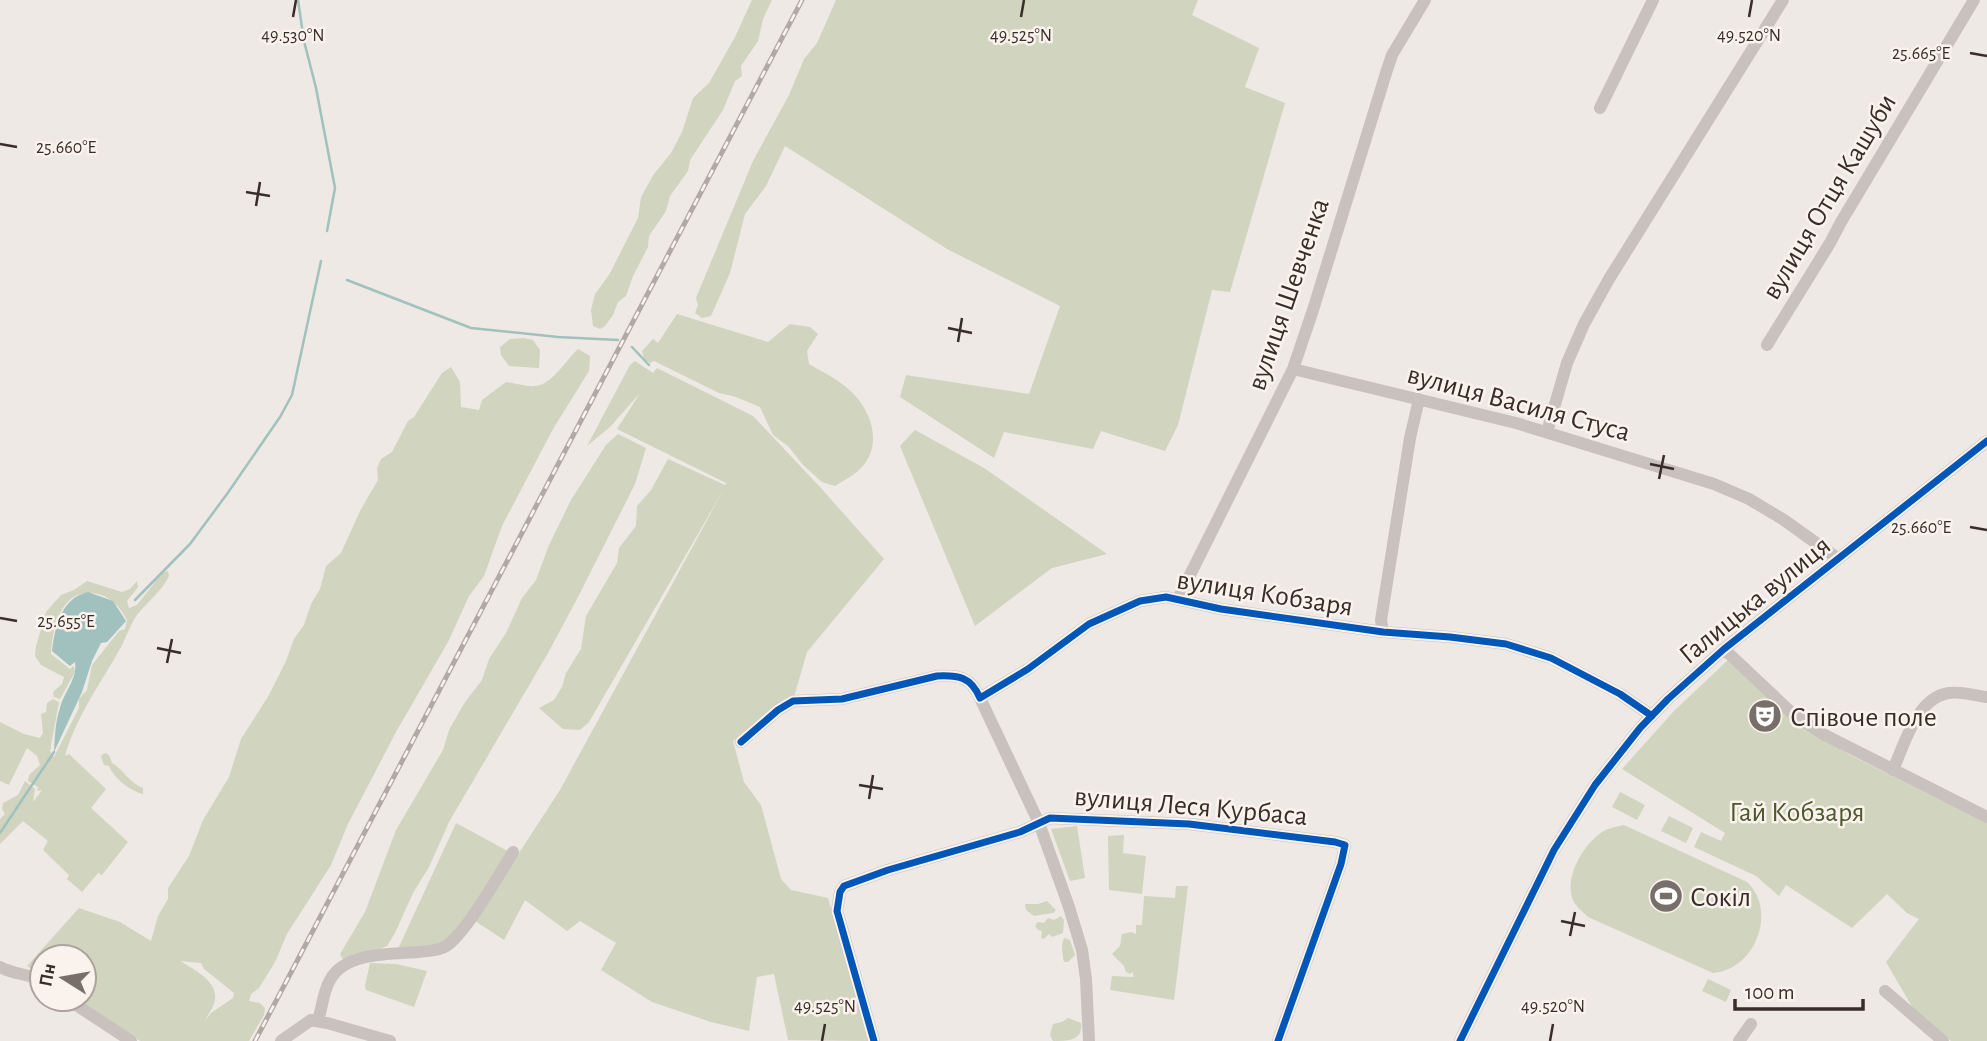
<svg xmlns="http://www.w3.org/2000/svg" width="1987" height="1041" viewBox="0 0 1987 1041" font-family="'Alegreya Sans',sans-serif">
  <style>
    .green { fill: #d1d4be; fill-rule: evenodd }
    .water { fill: #a0c1be }
    .lines { fill: none; stroke-linecap: round; stroke-linejoin: round }
    .stream { stroke: #a0c1be; stroke-width: 2.5 }
    .minor { stroke: #c8c1bd; stroke-width: 12 }
    .rail-casing { stroke: #b0a9a6; stroke-width: 5 }
    .rail { stroke: #faf2ec; stroke-width: 2.5; stroke-dasharray: 8; stroke-linecap: butt }
    .cycleway-casing { stroke: #faf2ec; stroke-width: 11 }
    .cycleway { stroke: #0057b8; stroke-width: 7 }
    .ticks { fill: none; stroke: #392d2a; stroke-width: 2.5 }
    .labels { text-anchor: middle; stroke-width: 5; stroke-linejoin: round; paint-order: stroke }
    .street-label { font-size: 28px; fill: #392d2a; stroke: #faf2ec }
    .poi-label { font-size: 28px; fill: #392d2a; stroke: #faf2ec; text-anchor: start }
    .park-label { font-size: 28px; fill: #4d582d; stroke: #faf2ec }
    .ticks-label { font-size: 18px; text-anchor: middle; fill: #392d2a; stroke: #faf2ec; stroke-width: 5; stroke-linejoin: round; paint-order: stroke }
  </style>
  <rect width="100%" height="100%" fill="#eee9e4"/>
  <!-- green -->
  <path class="green" d="M752,0H772L763,19L758,41L741,66L742,76L735,81L723,110L690,160L688,171L670,196L666,211L649,236L648,247L633,276L626,296L618,302L613,315L605,326L600,329L593,326L591,310L595,294L609,275L638,218L641,197L654,174L671,153L682,132L693,98L709,83L735,37Z
    M836,0H1198L1192,15L1259,48L1245,87L1285,103L1230,292L1212,290L1178,425L1165,451L1101,431L1093,449L1004,432L994,458L900,397L906,375L1029,394L1060,306L947,249L785,146L766,186L745,214L730,273L711,316L702,318L695,313L698,305L696,298L753,161L789,95L804,59L817,43Z
    M677,314L768,342L790,324L810,327L818,334L807,351L809,364C821,371 835,378 846,387C871,407 886,446 858,471C851,477 842,481 835,486L822,482L803,465L788,446L773,435L760,407L736,397L719,393L654,361L650,363L644,359L642,351L653,339L658,343Z
    M524,338L533,340L540,350L539,368L509,366L501,355L500,347L510,339Z
    M578,349L590,356L589,371L553,429L502,526L484,576L469,596L448,642L396,732L348,824L331,865L287,934L275,962L259,988L251,994L249,1001L260,1003L265,1008L264,1015L249,1041H140L77,999H84V957H42V976L27,966L79,908L120,922L151,941L158,916L168,899V888L189,856L203,820L229,777L241,739L269,695L286,661L294,639L304,625L311,604L320,589L326,566L341,553L361,509L378,480L377,468L381,459L392,452L408,421L414,417L442,373L451,367L460,382L461,407L479,410L482,400L506,382C514,383 527,387 535,386C552,385 566,360 578,349ZM180,961L201,963L204,969L234,993L233,998L211,1013L205,1021C207,1016 211,1011 213,1006C223,983 196,971 180,961Z
    M635,361L653,373L657,368L753,416L820,487L884,559L807,652L794,697L781,701L733,741L744,782L761,805L781,879L791,890L828,898L868,1041L788,1040L774,974L757,977L749,1031L711,1022L652,1002L601,970L616,943L580,921L567,931L525,900L504,940L466,915L446,943L398,949L456,823L517,856L560,790L724,489L589,722L580,730L563,729L539,708L554,700L562,687L566,673L581,649L586,616L617,563L619,548L636,526L637,506L651,490L668,459L725,485L726,483L617,429L640,393L610,427L587,446L630,365Z
    M915,430L984,468L1107,554L1052,568L975,626L900,446Z
    M618,434L646,448L635,484L577,599L548,653L449,822L429,867L413,893L395,933L387,946L345,963L340,954L365,912L396,830L443,750L449,730L465,702L482,680L489,659L506,633L522,598L536,580L549,545L571,500L606,445Z
    M168,571L169,576C161,592 148,601 137,615C129,626 125,642 117,654C98,687 75,720 65,756L69,754L106,789L91,808L128,842L102,875L98,873L82,892L67,879L69,875L43,850L48,841L23,821L0,844V819L5,814L2,809L3,803L18,795L25,781L35,789L33,802L42,790L37,791L38,787L28,781L29,775L40,765L37,756L27,748L9,785L0,781V722L24,734L40,738L43,733L41,714L46,712L47,703L53,699L59,702L50,751L54,757L79,708V699L87,690L92,665L119,631L125,629L127,620C120,606 109,595 93,593C61,589 52,629 51,654L70,669L74,666L75,672L60,699L54,697L53,692L62,684L64,677L41,665L35,656L36,646L46,612L61,595L74,590L87,581L122,592L130,589L137,581L138,587L127,601L129,608L137,605L162,573Z
    M1729,659L1826,740L1848,754L1987,823V1041H1951L1914,1010L1886,962L1919,919L1907,913L1887,894L1852,928L1786,885L1779,896L1756,876L1694,847L1701,832L1721,841L1725,833L1622,769L1674,711Z
    M105,753L109,755L112,763C125,771 127,781 143,788V794C130,791 114,778 109,766L104,765L101,756Z
    M1620,792L1645,805L1637,820L1612,807Z
    M1669,816L1693,828L1686,843L1661,831Z
    M1624,825L1747,882C1778,911 1755,970 1713,973L1588,917C1583,912 1576,907 1573,900C1564,878 1582,848 1598,835C1606,828 1615,827 1624,825Z
    M1077,826L1085,878L1070,881L1051,829Z
    M1124,835L1123,853L1146,856L1142,894L1109,890L1108,836Z
    M1176,886H1188L1174,1000L1110,990L1112,976L1133,977V972L1130,974L1126,972L1124,966L1112,954L1120,946L1122,934L1131,932L1136,934V925H1142L1144,896L1175,898Z
    M1047,901L1056,910L1053,913L1034,916L1026,910L1025,904H1038Z
    M1061,916L1064,920L1063,933L1052,937L1049,934L1044,939L1041,938L1042,931L1038,930L1035,926L1038,922L1044,923L1048,918L1054,920Z
    M1064,938L1070,940L1075,955L1068,962H1064C1062,954 1061,946 1064,938Z
    M370,963L396,964L427,971L414,1007L366,990L365,986Z
    M1708,979L1731,990L1726,1002L1702,991Z
    M1068,1018L1081,1023C1083,1041 1068,1041 1053,1041L1050,1035L1053,1024L1062,1022Z"/>
  <!-- water -->
  <path class="water" d="M88,592L113,601L126,621L107,642L101,643L92,661L82,692L54,752C55,737 55,723 60,708C64,692 78,678 75,662L70,666L52,651C55,627 61,598 88,592Z"/>
  <g class="lines">
    <!-- stream -->
    <path class="stream" d="M298,0L304,41L316,88L335,188L327,231
      M347,280L471,328L558,337L618,340
      M632,347L649,365
      M135,600L190,544L227,494L280,417L292,395L321,261
      M0,833L54,752
      M31,982L42,989"/>
    <!-- minor -->
    <path class="minor" d="M1600,108L1653,0
      M1767,345L1830,243L1841,222L1974,0
      M1293,369L1516,423L1714,484L1749,499L1784,520L1837,558
      M1547,432L1567,363L1584,324L1609,279L1783,0
      M1178,599L1293,369L1313,310L1386,73L1392,55L1425,0
      M1383,632L1381,620L1410,438L1419,399
      M1724,649L1793,714L1823,734L1987,817
      M980,698L1039,823L1069,907L1082,950L1086,979L1089,1041
      M741,742L778,710L793,701L842,699L937,676C959,675 971,677 980,698L1028,669L1089,624L1140,601L1166,597L1221,609L1383,632L1450,637L1506,644L1551,658L1620,694L1652,716
      M1893,770C1904,745 1917,697 1949,693C1961,691 1975,696 1987,697
      M0,967C14,975 28,973 42,981
      M1885,991L1943,1041
      M67,999L131,1041
      M318,1021C322,1008 323,992 330,980C345,952 391,954 418,952C428,951 441,951 449,944C468,929 499,875 513,852
      M281,1041L311,1020L327,1023L390,1041
      M874,1041L837,911L840,892L844,886L888,870L1020,832L1050,818L1189,824L1335,842L1345,845L1341,864L1278,1041
      M1460,1041L1554,850L1595,785L1640,728L1668,699L1724,649L1987,441
      M1739,1041L1751,1024"/>
    <!-- rail casing -->
    <g class="rail-casing">
      <path id="rail" d="M255,1041L802,0"/>
    </g>
    <!-- rail -->
    <use href="#rail" class="rail"/>
    <!-- cycleway casing -->
    <g class="cycleway-casing">
      <path id="cycleway" d="M741,742L778,710L793,701L842,699L937,676C959,675 971,677 980,698L1028,669L1089,624L1140,601L1166,597L1221,609L1383,632L1450,637L1506,644L1551,658L1620,694L1652,716
        M874,1041L837,911L840,892L844,886L888,870L1020,832L1050,818L1189,824L1335,842L1345,845L1341,864L1278,1041
        M1460,1041L1554,850L1595,785L1640,728L1668,699L1724,649L1987,441"/>
    </g>
    <!-- cycleway -->
    <use href="#cycleway" class="cycleway"/>
  </g>
  <!-- ticks -->
  <path class="ticks" d="M293,17L296,0M1021,17L1024,0M1749,17L1752,0M1970,53L1987,56M0,144L17,147M246,192L270,196M256,206L260,182M948,328L972,333M958,342L962,318M1650,464L1674,469M1659,479L1664,455M1970,527L1987,530M0,618L17,621M157,648L181,653M167,663L172,639M859,785L883,789M869,799L873,775M1561,921L1585,926M1570,936L1575,912M822,1041L825,1024M1550,1041L1553,1024"/>
  <!-- icons -->
  <defs>
    <g id="theatre-disc" transform="scale(1.75)"><circle r="9.5" fill="#786f6b" stroke="#faf2ec"/><path d="M-5-5.5Q0-4 5-5.5V0Q5 5 0 6Q-5 5-5 0ZM-3.3-2.5H-1v1.5H-3.3ZM1-2.5H3.3v1.5H1ZM-2.8 1Q0 5.5 2.8 1Z" fill="#fff"/></g>
    <g id="stadium-disc" transform="scale(1.75)"><circle r="9.5" fill="#786f6b" stroke="#faf2ec"/><path d="M0-5a6.5 5 0 1 0 0 10a6.5 5 0 1 0 0-10ZM-3.5-1.8h7v3.6h-7Z" fill="#fff"/></g>
  </defs>
  <g fill-rule="evenodd">
    <use href="#theatre-disc" x="1765" y="716"/>
    <use href="#stadium-disc" x="1666" y="896"/>
  </g>
  <g class="labels">
    <!-- street labels -->
    <g class="street-label">
      <text transform="translate(1828 196) rotate(-59)" y="10">вулиця Отця Кашуби</text>
      <text transform="translate(1287 294) rotate(-71)" y="10">вулиця Шевченка</text>
      <text transform="translate(1519 402) rotate(15)" y="10">вулиця Василя Стуса</text>
      <text transform="translate(1265 592) rotate(9)" y="10">вулиця Кобзаря</text>
      <text transform="translate(1754 599) rotate(-39)" y="10">Галицька вулиця</text>
      <text transform="translate(1191 805) rotate(5)" y="10">вулиця Леся Курбаса</text>
    </g>
    <!-- poi labels -->
    <g class="poi-label">
      <text x="1790" y="726">Співоче поле</text>
      <text x="1690" y="906">Сокіл</text>
    </g>
    <!-- park labels -->
    <g class="park-label">
      <text x="1797" y="821">Гай Кобзаря</text>
    </g>
  </g>
  <g class="ticks-label">
    <text x="293" y="41">49.530°N</text>
    <text x="1021" y="41">49.525°N</text>
    <text x="1749" y="41">49.520°N</text>
    <text x="1921" y="59">25.665°E</text>
    <text x="66" y="153">25.660°E</text>
    <text x="1921" y="533">25.660°E</text>
    <text x="66" y="627">25.655°E</text>
    <text x="825" y="1012">49.525°N</text>
    <text x="1553" y="1012">49.520°N</text>
  </g>
  <!-- north arrow -->
  <g transform="translate(63 978) rotate(281)"><circle r="33" fill="#faf2ec" stroke="#ada39e" stroke-width="2"/>
  <path d="M0-5L12 26L0 18L-12 26Z" fill="#786f6b"/>
  <text y="-10" font-size="19" font-weight="bold" text-anchor="middle" fill="#392d2a">Пн</text>
  </g>
  <!-- scale -->
  <path d="M1735 999v10h128v-10" fill="none" stroke="#392d2a" stroke-width="3.5"/>
  <text x="1745" y="999" font-size="21" fill="#392d2a" stroke="#faf2ec" stroke-width="5" paint-order="stroke">100 m</text>
</svg>
